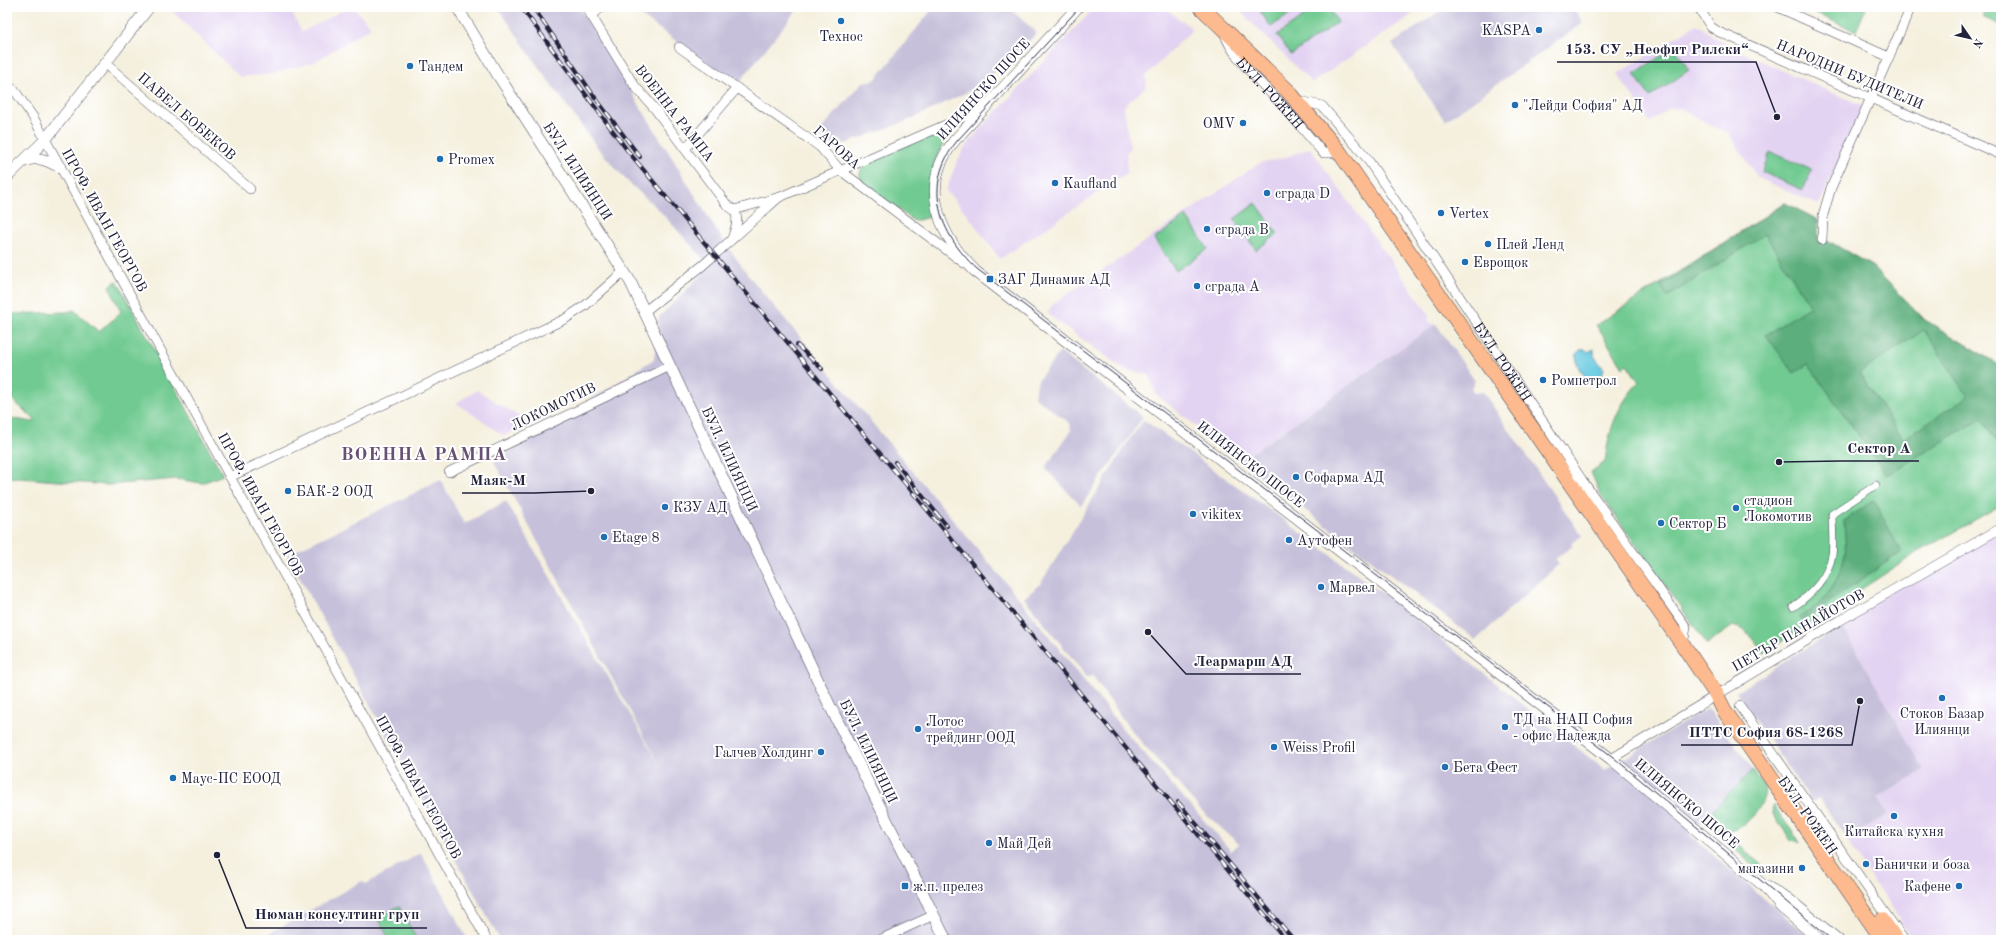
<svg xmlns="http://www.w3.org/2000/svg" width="2008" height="947" viewBox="0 0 2008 947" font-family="'Old Standard TT',serif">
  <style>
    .built { fill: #e3d3f2 }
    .industrial { fill: #c6c0da }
    .green { fill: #71ca91; stroke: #4a7666 }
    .forest { fill: #5cae7b; stroke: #3f685b; fill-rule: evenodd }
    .water { fill: #62c7df; stroke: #42748d }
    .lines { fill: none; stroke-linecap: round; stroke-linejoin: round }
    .pedestrian-casing { stroke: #424153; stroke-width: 8 }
    .minor-casing { stroke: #424153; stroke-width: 10 }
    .tertiary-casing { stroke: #424153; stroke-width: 12 }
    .primary-casing { stroke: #424153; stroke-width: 16 }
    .pedestrian { stroke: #fff; stroke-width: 7 }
    .minor { stroke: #fff; stroke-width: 9 }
    .tertiary { stroke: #fff; stroke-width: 11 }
    .primary { stroke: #fcba8e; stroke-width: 15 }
    .tram { stroke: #22223b; stroke-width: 1 }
    .rail-casing { stroke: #22223b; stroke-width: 4 }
    .rail { stroke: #fff; stroke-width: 2.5; stroke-dasharray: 8; stroke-linecap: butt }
    .poi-dot { fill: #1f6fb2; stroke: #fff; stroke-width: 1.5 }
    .labels { text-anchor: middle; stroke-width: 4; stroke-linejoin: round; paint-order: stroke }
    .poi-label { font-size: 14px; fill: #22223b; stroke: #fff; text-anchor: start }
    .street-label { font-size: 14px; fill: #22223b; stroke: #fff }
    .district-label { font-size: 18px; font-weight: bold; letter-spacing: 1px; fill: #675071; stroke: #fff }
    .leader { fill: none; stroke: #22223b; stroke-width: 1.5 }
    .callout-dot { fill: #22223b; stroke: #fff; stroke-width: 1.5 }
    .callout-label { font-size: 15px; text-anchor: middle; font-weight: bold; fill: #22223b; stroke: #fff; stroke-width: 4; stroke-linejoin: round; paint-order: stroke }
  </style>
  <rect width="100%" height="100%" fill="#fff"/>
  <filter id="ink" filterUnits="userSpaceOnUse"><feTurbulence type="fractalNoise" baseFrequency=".025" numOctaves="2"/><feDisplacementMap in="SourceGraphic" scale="8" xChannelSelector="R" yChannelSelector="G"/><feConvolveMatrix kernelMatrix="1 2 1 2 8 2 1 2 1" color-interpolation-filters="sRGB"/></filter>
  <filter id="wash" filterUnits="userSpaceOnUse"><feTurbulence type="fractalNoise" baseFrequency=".012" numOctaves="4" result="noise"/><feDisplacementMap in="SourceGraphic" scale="16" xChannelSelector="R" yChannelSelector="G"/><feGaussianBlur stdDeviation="0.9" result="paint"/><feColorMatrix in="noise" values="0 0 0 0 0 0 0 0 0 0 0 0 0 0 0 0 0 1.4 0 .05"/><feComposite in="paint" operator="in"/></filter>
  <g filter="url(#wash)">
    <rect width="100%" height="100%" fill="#f5f0de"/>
    <!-- built -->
    <path class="built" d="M168,7H289L302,32L349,7H353L371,27L314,62L272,74L240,77Z
      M1095,7H1163L1193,29L1145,77L1147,82L1146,87L1124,106L1130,147L1126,153L1127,173L1000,259L966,213L946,191L956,164L963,150L973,137Z
      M1236,7H1423L1312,83Z
      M1697,24L1716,38L1739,51L1863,106L1819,205L1758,178L1728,132L1718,129L1680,108H1670L1650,122L1617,74Z
      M1310,148L1429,314L1428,319L1430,323L1436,324L1241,461L1164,401L1156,394L1149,375L1125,370L1049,315L1048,312L1053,304L1260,163L1280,159Z
      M477,390L529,423L504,436L456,403Z
      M2001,528V940H1913L1880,889L1874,884L1847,839L1888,814L1878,798L1924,770L1839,621Z"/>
    <!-- industrial -->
    <path class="industrial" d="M498,7H579L720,236L749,276L1022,602L1121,727L1231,851L1239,844L1201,810L1129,728L1093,676L1087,677L1024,598L1041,583L1129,440L1144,420L1277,515L1394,602L1605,770L1708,708L1753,770L1690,835L1813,940H500L287,555L441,480L464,524L506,501L663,771L494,462L654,359L659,317L710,266L658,209L627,181L597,147L537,65Z
      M629,7H799L737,85Z
      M934,7H1008L1037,33L1003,66L969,91L912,119L845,144L839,140L834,146L817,134L863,82L875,80Z
      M1446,7H1573L1583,23L1445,121L1392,44Z
      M1436,324L1475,381L1471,388L1474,393L1483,392L1582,536L1571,544L1573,546L1555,558L1559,564L1476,640L1241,461Z
      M1060,352L1143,417L1081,506L1045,468L1071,431L1070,423L1034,397L1038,380Z
      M1842,626L1924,770L1878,798L1888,814L1847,839L1819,798L1812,802L1736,692Z
      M421,853L468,940H258L362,881L366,884Z"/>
    <!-- green -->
    <path class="green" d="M1257,7H1300L1271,27Z
      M1317,7H1328L1338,22L1291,55L1277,35Z
      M1800,7H1863L1866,8L1856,31Z
      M1986,7H2001V25L1982,17Z
      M1674,47L1689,70L1650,97L1634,74Z
      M951,126L954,129C931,158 927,181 931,217L914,221L862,182C858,174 860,170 865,164Z
      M1770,152L1812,170L1803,190L1762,172Z
      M1256,203L1278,234L1256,250L1234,219Z
      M1785,203L1818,220V240H1827L1873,267L1925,320L2001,366V505L1915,554L1764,653L1745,630L1733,626L1707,644L1601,496L1591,472L1605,462C1609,429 1617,406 1639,382L1627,364L1623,367L1596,325Z
      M1186,216L1208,249L1176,271L1154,239Z
      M117,281L223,475L202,483L176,479L108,485L7,477V418L34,422L35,420L7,395V317L10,314L66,312L74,310L99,332L121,312L109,286Z
      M1753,770C1756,775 1762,781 1764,786C1769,801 1748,826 1734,830C1730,832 1723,831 1718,832L1704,819Z
      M1773,805L1800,842L1791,840L1772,813Z
      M1735,842L1766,869V872L1762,874L1732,847Z
      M399,906L417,940H390L378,918Z"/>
    <!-- forest -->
    <path class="forest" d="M1785,203L1818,220V240H1827L1873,267L1925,320L2001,366V449L1982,418L1887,475L1808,364L1794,373L1766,335L1810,306L1765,234L1667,297L1660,286ZM1924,330L1968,396L1903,439L1859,373Z
      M1874,500L1901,552L1802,621L1799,617C1823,606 1838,583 1844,558C1847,547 1844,532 1844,521Z"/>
    <!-- water -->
    <path class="water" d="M1585,349L1588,352L1594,349V356L1604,369L1601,377L1591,383L1588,382C1586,374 1577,370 1577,362C1576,358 1577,357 1577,353L1581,349Z"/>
  </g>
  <g filter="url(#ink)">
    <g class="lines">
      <!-- pedestrian casing -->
      <g class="pedestrian-casing">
        <path id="pedestrian" d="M1793,607C1811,595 1828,577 1832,555C1834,542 1832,527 1832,514L1876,485"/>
      </g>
      <!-- minor casing -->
      <g class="minor-casing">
        <g id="minor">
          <path d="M586,7L634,85L655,109L727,205L734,210L780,197L984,108"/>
          <path d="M1698,7L1711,27L1719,32L2001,155"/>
          <path d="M1777,7L1889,57"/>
          <path d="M591,16L602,7"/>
          <path id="s1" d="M1224,32C1232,58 1262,83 1281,104C1295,120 1309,136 1323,153H1340"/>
          <path d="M679,47L820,147L840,170L964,263"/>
          <path d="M106,64L250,189"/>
          <path d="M7,84L15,91L33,117L230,477L487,940"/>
          <path id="s2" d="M1296,100L1322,106L1366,157L1582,480L1686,627L1683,645"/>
          <path d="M686,148L737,88"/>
          <path d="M732,239C735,229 740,219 734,210"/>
          <path d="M1822,240L1823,215L1831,188L1911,7"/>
          <path d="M645,311L702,266L777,199"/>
          <path d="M449,472L670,366"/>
          <path d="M230,477L565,319L586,305L624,271"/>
          <path d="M1740,706L1904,940"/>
          <path d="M1611,759L1839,621L2001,528"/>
          <path d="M879,940L934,915"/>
        </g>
      </g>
      <!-- tertiary casing -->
      <g class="tertiary-casing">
        <path id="tertiary" d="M457,7L496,72L630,281L829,704L946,940
          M1078,7L955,140C918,185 938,234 975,271L1611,759L1764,886L1781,907L1820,940
          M24,161C39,156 46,160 60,167
          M7,177L45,140L149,7
          M1767,887L1787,898L1838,940"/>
      </g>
      <!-- primary casing -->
      <g class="primary-casing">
        <path id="primary" d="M1201,7L1288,91L1340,153L1683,645L1716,694L1724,710L1883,940
          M1882,920L1896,940"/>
      </g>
      <!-- pedestrian -->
      <use href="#pedestrian" class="pedestrian"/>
      <!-- minor -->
      <use href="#minor" class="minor"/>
      <!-- tertiary -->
      <use href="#tertiary" class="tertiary"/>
      <!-- primary -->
      <use href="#primary" class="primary"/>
      <!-- tram -->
      <path class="tram" d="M1080,7L957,141C922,185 939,234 977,269L1613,757L1832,940"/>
      <!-- rail casing -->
      <g class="rail-casing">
        <path id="rail" d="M521,7L627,150L1286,940
          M533,7L594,96L640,157
          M797,345L822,369
          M895,462L947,526
          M1178,802L1294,940"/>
      </g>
      <!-- rail -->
      <use href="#rail" class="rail"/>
    </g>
  </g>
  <!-- markers -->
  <g class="poi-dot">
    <circle cx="841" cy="21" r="4"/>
    <circle cx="1539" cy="30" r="4"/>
    <circle cx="410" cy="66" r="4"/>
    <circle cx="1515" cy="105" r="4"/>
    <circle cx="1243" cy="123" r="4"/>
    <circle cx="440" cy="159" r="4"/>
    <circle cx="1055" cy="183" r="4"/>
    <circle cx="1267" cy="193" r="4"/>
    <circle cx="1441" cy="213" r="4"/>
    <circle cx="1207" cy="229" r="4"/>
    <circle cx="1488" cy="244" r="4"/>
    <circle cx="1465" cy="262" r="4"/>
    <rect x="986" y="275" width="8" height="8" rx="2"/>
    <circle cx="1197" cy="286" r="4"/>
    <circle cx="1543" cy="380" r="4"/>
    <circle cx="1296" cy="477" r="4"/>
    <circle cx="288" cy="491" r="4"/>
    <circle cx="665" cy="507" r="4"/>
    <circle cx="1736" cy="508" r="4"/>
    <circle cx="1193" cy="514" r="4"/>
    <circle cx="1661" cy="523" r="4"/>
    <circle cx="604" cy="537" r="4"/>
    <circle cx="1289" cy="540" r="4"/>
    <circle cx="1321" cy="587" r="4"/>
    <circle cx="1942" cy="698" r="4"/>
    <circle cx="1505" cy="727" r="4"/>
    <circle cx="918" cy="729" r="4"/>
    <circle cx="1274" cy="747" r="4"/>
    <circle cx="821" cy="752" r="4"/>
    <circle cx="1445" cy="767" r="4"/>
    <circle cx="173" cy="778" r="4"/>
    <circle cx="1894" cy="816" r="4"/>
    <circle cx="989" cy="843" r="4"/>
    <circle cx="1866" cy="864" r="4"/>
    <circle cx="1802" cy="868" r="4"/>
    <rect x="901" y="882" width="8" height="8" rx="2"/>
    <circle cx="1959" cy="886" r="4"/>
  </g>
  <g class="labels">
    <!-- poi labels -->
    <g class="poi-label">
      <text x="1531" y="35" text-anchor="end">KASPA</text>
      <text x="841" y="41" text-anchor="middle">Технос</text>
      <text x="418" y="71">Тандем</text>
      <text x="1523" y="110">"Лейди София" АД</text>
      <text x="1235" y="128" text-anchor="end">OMV</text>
      <text x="448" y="164">Promex</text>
      <text x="1063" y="188">Kaufland</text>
      <text x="1275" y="198">сграда D</text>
      <text x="1449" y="218">Vertex</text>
      <text x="1215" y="234">сграда В</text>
      <text x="1496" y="249">Плей Ленд</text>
      <text x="1473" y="267">Еврощок</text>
      <text x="998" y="284">ЗАГ Динамик АД</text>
      <text x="1205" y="291">сграда А</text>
      <text x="1551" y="385">Ромпетрол</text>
      <text x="1304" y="482">Софарма АД</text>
      <text x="296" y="496">БАК-2 ООД</text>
      <text x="1744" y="505">стадион<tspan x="1744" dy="16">Локомотив</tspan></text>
      <text x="673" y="512">КЗУ АД</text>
      <text x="1201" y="519">vikitex</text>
      <text x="1669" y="528">Сектор Б</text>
      <text x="612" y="542">Etage 8</text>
      <text x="1297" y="545">Аутофен</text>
      <text x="1329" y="592">Марвел</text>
      <text x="1942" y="718" text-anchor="middle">Стоков Базар<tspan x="1942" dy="16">Илиянци</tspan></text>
      <text x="1513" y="724">ТД на НАП София<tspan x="1513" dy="16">- офис Надежда</tspan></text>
      <text x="926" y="726">Лотос<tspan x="926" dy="16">трейдинг ООД</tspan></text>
      <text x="1282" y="752">Weiss Profil</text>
      <text x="813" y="757" text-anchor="end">Галчев Холдинг</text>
      <text x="1453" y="772">Бета Фест</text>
      <text x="181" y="783">Маус-ПС ЕООД</text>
      <text x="1894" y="836" text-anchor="middle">Китайска кухня</text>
      <text x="997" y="848">Май Дей</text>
      <text x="1874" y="869">Банички и боза</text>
      <text x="1794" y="873" text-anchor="end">магазини</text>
      <text x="913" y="891">ж.п. прелез</text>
      <text x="1951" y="891" text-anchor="end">Кафене</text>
    </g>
    <!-- street labels -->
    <g class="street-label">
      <text transform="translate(1850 74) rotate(23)" y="5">НАРОДНИ БУДИТЕЛИ</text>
      <text transform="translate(983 89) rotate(-48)" y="5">ИЛИЯНСКО ШОСЕ</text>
      <text dy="5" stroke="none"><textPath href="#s1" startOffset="77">БУЛ. РОЖЕН</textPath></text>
      <text transform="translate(675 113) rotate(52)" y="5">ВОЕННА РАМПА</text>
      <text transform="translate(187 116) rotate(41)" y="5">ПАВЕЛ БОБЕКОВ</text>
      <text transform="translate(837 147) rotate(42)" y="5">ГАРОВА</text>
      <text transform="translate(578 171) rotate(57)" y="5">БУЛ. ИЛИЯНЦИ</text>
      <text transform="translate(105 220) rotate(61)" y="5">ПРОФ. ИВАН ГЕОРГОВ</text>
      <text dy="5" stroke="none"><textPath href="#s2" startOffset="340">БУЛ. РОЖЕН</textPath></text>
      <text transform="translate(553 406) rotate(-26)" y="5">ЛОКОМОТИВ</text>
      <text transform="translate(730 459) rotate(65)" y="5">БУЛ. ИЛИЯНЦИ</text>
      <text transform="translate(1251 464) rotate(38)" y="5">ИЛИЯНСКО ШОСЕ</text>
      <text transform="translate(261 504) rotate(61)" y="5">ПРОФ. ИВАН ГЕОРГОВ</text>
      <text transform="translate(1798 630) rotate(-30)" y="5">ПЕТЪР ПАНАЙОТОВ</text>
      <text transform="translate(869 751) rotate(64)" y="5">БУЛ. ИЛИЯНЦИ</text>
      <text transform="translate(419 787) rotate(61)" y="5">ПРОФ. ИВАН ГЕОРГОВ</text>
      <text transform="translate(1687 803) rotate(40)" y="5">ИЛИЯНСКО ШОСЕ</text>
      <text transform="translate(1808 815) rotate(55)" y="5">БУЛ. РОЖЕН</text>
    </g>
    <!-- district labels -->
    <g class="district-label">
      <text x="424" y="460">ВОЕННА РАМПА</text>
    </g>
  </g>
  <!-- callouts -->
  <path class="leader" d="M1777 117L1756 62H1557M1779 462L1840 461H1919M591 491L534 493H462M1148 632L1186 674H1301M1860 701L1852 745H1681M217 855L246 928H427"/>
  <g class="callout-dot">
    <circle cx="1777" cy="117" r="4"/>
    <circle cx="1779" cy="462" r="4"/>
    <circle cx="591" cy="491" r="4"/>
    <circle cx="1148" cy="632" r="4"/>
    <circle cx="1860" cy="701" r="4"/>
    <circle cx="217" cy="855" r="4"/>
  </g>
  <g class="callout-label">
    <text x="1657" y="54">153. СУ „Неофит Рилски“</text>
    <text x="1879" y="453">Сектор А</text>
    <text x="498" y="485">Маяк-М</text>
    <text x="1243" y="666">Леармарш АД</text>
    <text x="1766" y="737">ПТТС София 68-1268</text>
    <text x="337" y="919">Нюман консултинг груп</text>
  </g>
  <!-- margin -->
  <rect width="2008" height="947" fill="none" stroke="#fff" stroke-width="24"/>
  <!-- north arrow -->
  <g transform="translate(1970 38) rotate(124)" stroke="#ffffff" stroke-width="3" paint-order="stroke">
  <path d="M0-3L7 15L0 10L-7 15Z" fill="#22223b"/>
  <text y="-6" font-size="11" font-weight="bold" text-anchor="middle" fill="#22223b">N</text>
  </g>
</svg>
